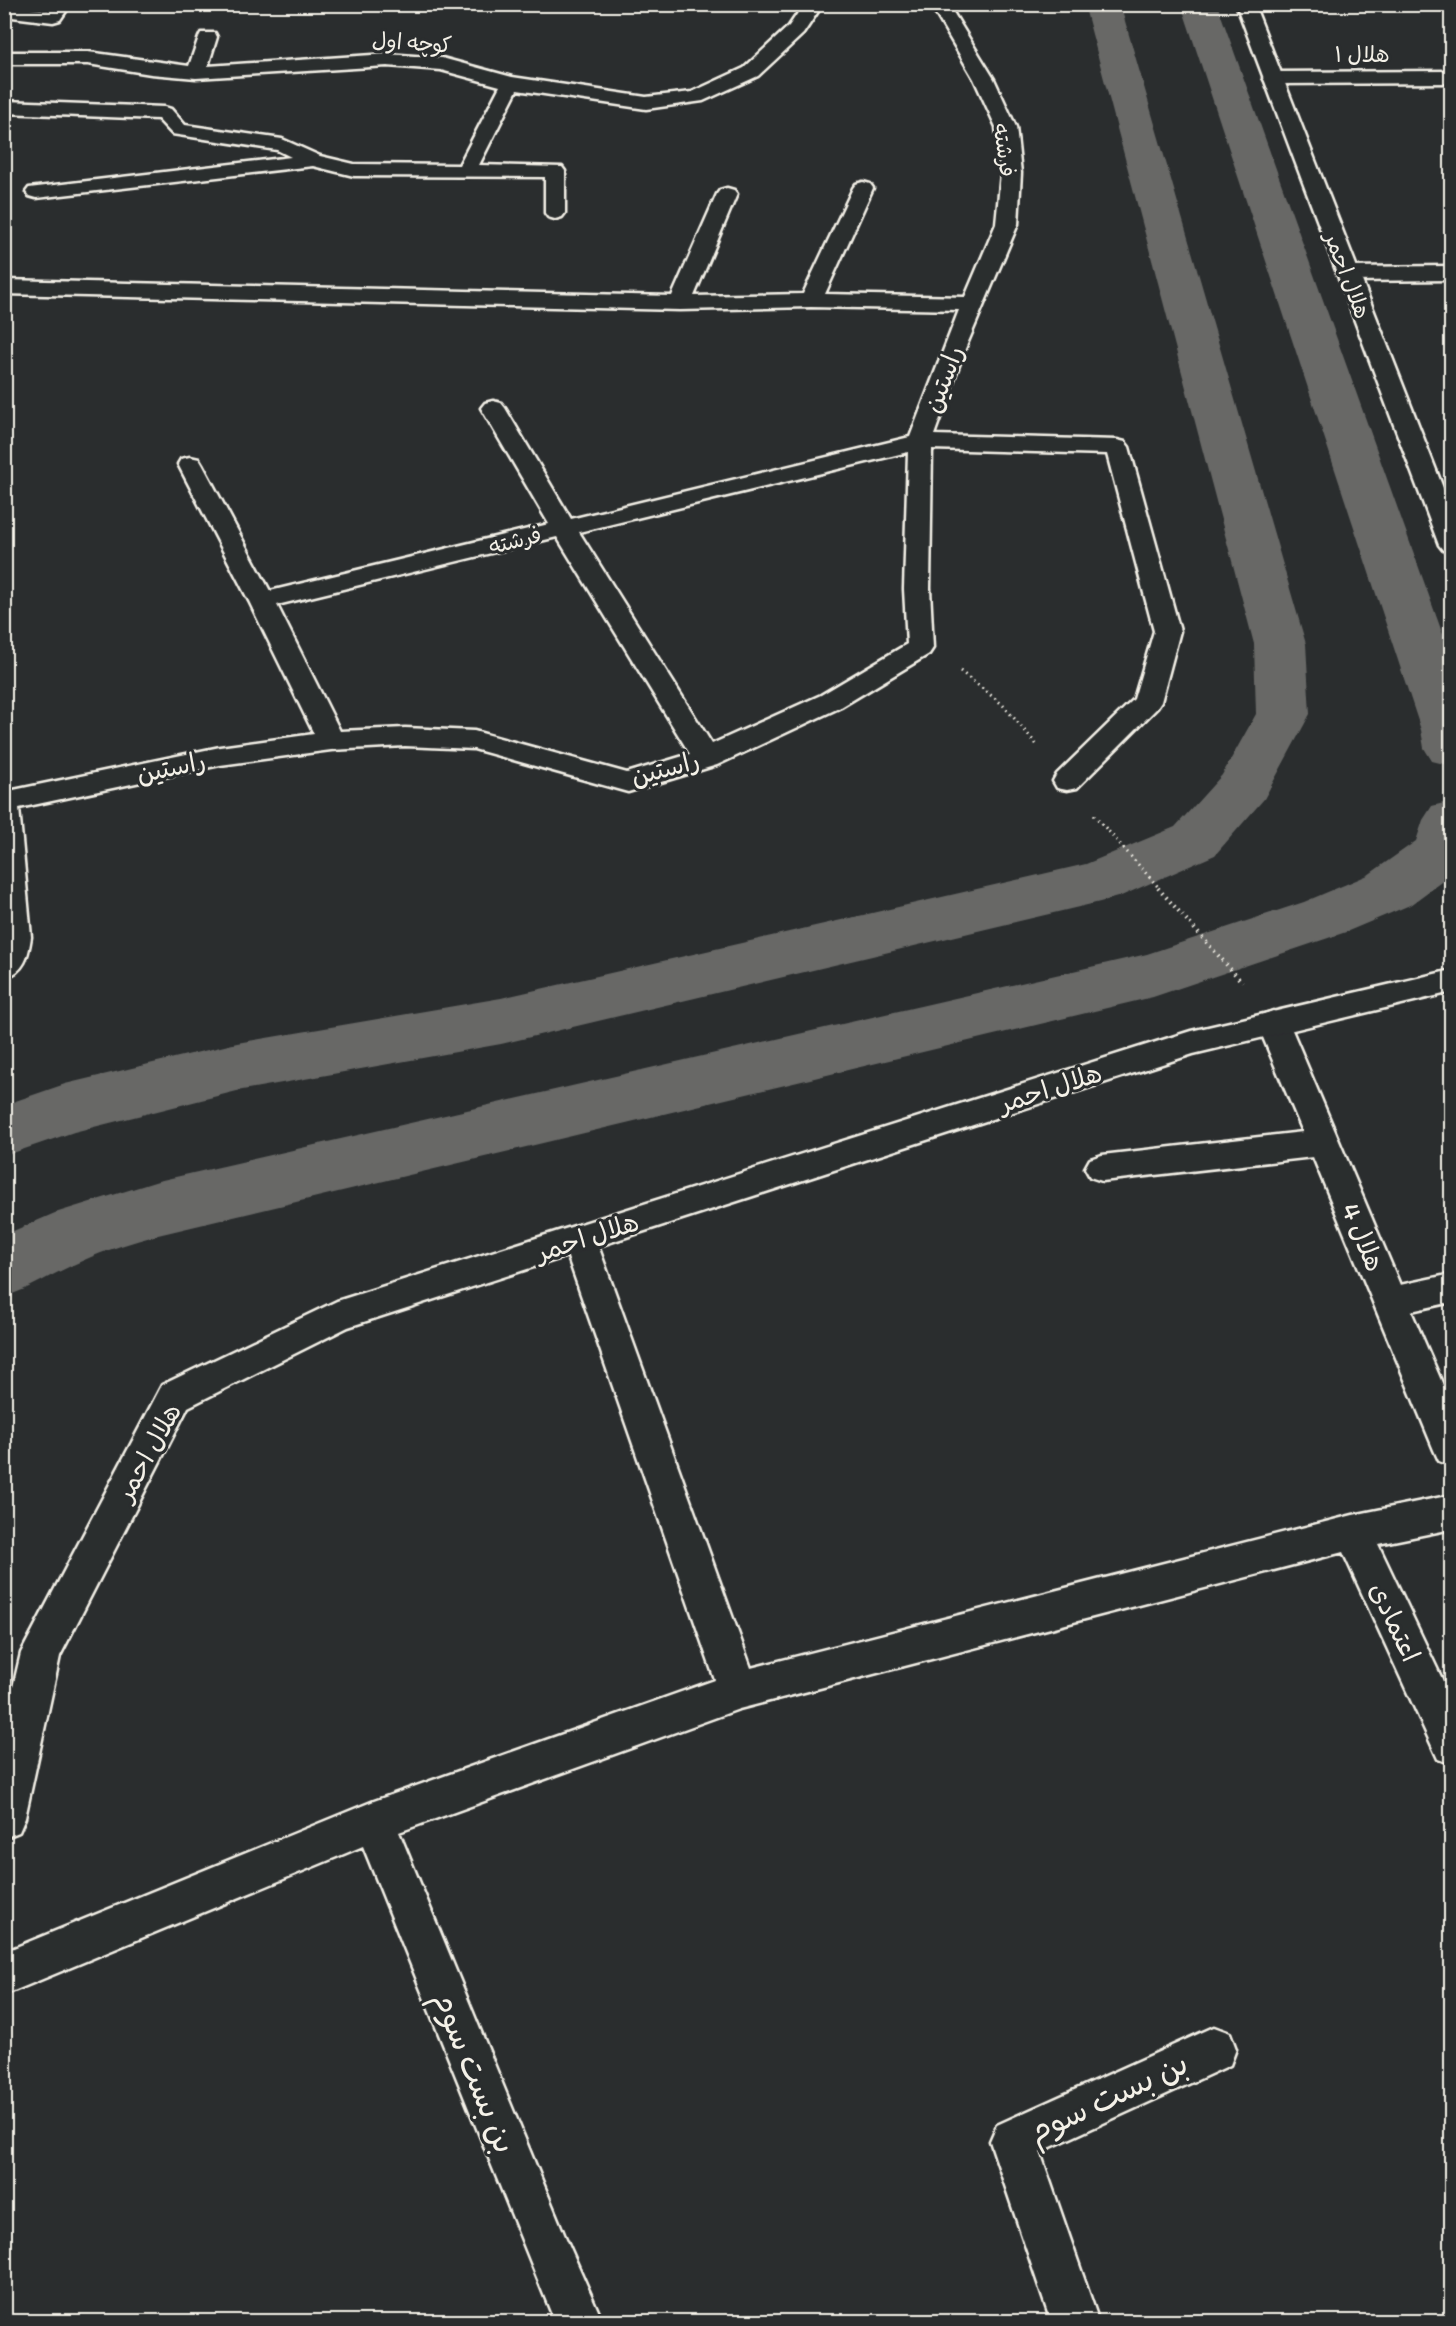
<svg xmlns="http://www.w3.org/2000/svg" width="1456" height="2326" viewBox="0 0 1456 2326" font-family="Itim,'Playpen Sans Arabic',sans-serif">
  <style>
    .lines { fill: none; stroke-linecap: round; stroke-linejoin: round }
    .canal { fill: #676866; fill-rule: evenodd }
    .minor-casing { stroke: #f4f1e8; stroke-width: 5 }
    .secondary-casing { stroke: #f4f1e8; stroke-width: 5 }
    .path-far1 { stroke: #f4f1e8; stroke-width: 3; stroke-dasharray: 1.5 4; stroke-linecap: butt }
    .path { stroke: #f4f1e8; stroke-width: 4; stroke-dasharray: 1.5 4.5; stroke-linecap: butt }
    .minor { fill: #2a2d2e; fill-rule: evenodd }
    .secondary { fill: #2a2d2e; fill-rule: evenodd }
    .labels { text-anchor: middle; stroke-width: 6; stroke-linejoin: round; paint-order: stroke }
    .far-street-label { font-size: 22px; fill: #f4f1e8; stroke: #2a2d2e }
    .street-label { font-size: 26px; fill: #f4f1e8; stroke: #2a2d2e }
    .near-street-label { font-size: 32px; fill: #f4f1e8; stroke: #2a2d2e }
  </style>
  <rect width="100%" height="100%" fill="#2a2d2e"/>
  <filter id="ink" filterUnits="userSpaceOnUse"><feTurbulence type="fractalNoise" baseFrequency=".0167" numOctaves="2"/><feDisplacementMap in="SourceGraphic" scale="12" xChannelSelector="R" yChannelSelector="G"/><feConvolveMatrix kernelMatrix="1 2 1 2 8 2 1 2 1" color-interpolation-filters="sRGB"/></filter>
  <g filter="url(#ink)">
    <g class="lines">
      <!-- canal -->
      <path class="canal" d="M1084,4H1120L1306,644L1310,714L1264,799L1215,855L1121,896L1100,902L501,1044L237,1091L74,1132L4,1156V1105L65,1084L237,1043L501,998L1086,864L1175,827L1222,775L1256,714L1254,644Z
        M1181,4H1217L1452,660V766L1432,761L1424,748L1421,730Z
        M1452,801V874L1410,905L1346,932L1153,997L158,1235C132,1242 106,1250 82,1261C55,1272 32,1288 4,1297V1235L55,1213L158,1181L1147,954L1304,902L1368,875L1416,841L1423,820L1432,806Z"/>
      <!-- minor casing -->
      <g class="minor-casing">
        <path id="minor" d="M52,4H71L60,20L53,22L4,16V5L48,10Z
          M804,4H823L803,34L758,76L703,101L646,109L517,90L479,165L562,167L565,171V213L562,217L555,219L548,217L545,213V177L354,176L313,166L36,198L29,196L26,192L29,188L291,157L277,150L172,134L158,119L4,113V101L164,107L171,109L185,125L282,139L320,156L354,164L459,165L500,86L441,70L387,66L196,78L151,74L88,64H4V52H88L189,66L199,37L201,33H215L217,37L208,66L387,54L442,58L512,77L646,97L692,92L744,68L789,26Z
          M930,4H948L994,79L1016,127L1021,173L1018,224L965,349L934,435L1117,440L1125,442L1129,447L1180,631L1161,702L1157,708L1077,788L1067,790L1057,788L1053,781L1057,774L1134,699L1154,631L1107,454L932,449L930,589L933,648L929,654L841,707L717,765L628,792L474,749L405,746L331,750L220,765L19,808L31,937C28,956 25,972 4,978V792L220,747L314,734L249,601L178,464L181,459L190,457L199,459L202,464L270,591L549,524L481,408L485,403L493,401L501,403L505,408L571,519L910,437L959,310L811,307L680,310L4,294V280L672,296L717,194L720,190L727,188L734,190L737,194L694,296L803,294L853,188L856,184L863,182L870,184L873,188L825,294L965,297L996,224L1001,173L996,127L974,79ZM908,452L904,589L907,644L821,695L712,744L579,532ZM557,537L690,754L627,773L474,731L405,728L340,731L277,605Z
          M1452,71V83L1273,84L1266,82L1263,78L1266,74L1273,72Z
          M1452,266V280L1348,281L1340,279L1337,274L1340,269L1348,267Z
          M1273,1011L1284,1015L1289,1023L1400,1285L1452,1274V1302L1411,1311L1452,1406V1466L1439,1461L1434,1450L1313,1157L1102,1181L1090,1177L1085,1168L1090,1159L1102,1155L1303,1132L1257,1023L1262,1015Z
          M579,1226L591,1230L596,1240L751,1668L1353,1515L1452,1495V1529L1378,1544L1452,1700V1764L1438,1759L1343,1552L739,1709L399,1832L564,2234L603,2322H555L363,1846L4,1995V1952L374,1801L715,1680L562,1240L567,1230Z
          M1214,2027L1230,2033L1236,2049L1230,2065L1040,2152L1099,2322H1051L990,2141L997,2125Z"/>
      </g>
      <!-- secondary casing -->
      <g class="secondary-casing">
        <path id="secondary" d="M1236,4H1254L1452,511V552L1443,550L1439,545Z
          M1452,970V992L1193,1054L348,1327L188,1407L60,1656L25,1818L19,1832L4,1838V1726L21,1653L162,1385L337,1301L1191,1031Z"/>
      </g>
      <!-- path-far1 -->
      <path class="path-far1" d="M960,671L1002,704L1038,746
        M1094,815L1160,889"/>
      <!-- path -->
      <path class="path" d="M1158,888L1242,982"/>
      <!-- minor -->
      <use href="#minor" class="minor"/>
      <!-- secondary -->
      <use href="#secondary" class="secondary"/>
    </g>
  </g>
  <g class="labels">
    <!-- far-street labels -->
    <g class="far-street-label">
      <text transform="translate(412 42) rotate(4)" y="8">کوچه اول</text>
      <text x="1362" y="62">هلال ۱</text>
      <text transform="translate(1005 150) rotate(82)" y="8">فرشته</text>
      <text transform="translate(1348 275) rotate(69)" y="8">هلال احمر</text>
      <text transform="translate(515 540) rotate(-14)" y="8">فرشته</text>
    </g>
    <!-- street labels -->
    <g class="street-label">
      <text transform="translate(943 379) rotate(-69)" y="9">راستین</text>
      <text transform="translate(171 767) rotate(-12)" y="9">راستین</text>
      <text transform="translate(665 768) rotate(-15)" y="9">راستین</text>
      <text transform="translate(1050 1088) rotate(-18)" y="9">هلال احمر</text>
      <text transform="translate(587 1237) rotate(-18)" y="9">هلال احمر</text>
      <text transform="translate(1363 1237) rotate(67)" y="9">هلال 4</text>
      <text transform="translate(148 1452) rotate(-61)" y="9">هلال احمر</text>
      <text transform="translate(1395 1622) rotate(65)" y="9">اعتمادی</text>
    </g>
    <!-- near-street labels -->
    <g class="near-street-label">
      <text transform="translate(475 2072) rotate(68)" y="11">بن بست سوم</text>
      <text transform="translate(1108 2097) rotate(-25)" y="11">بن بست سوم</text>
    </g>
  </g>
  <!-- margin -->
  <rect width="1456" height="2326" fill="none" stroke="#2a2d2e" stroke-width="24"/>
  <rect x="12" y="12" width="1432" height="2302" fill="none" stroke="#f4f1e8" stroke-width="2" filter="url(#ink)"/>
</svg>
